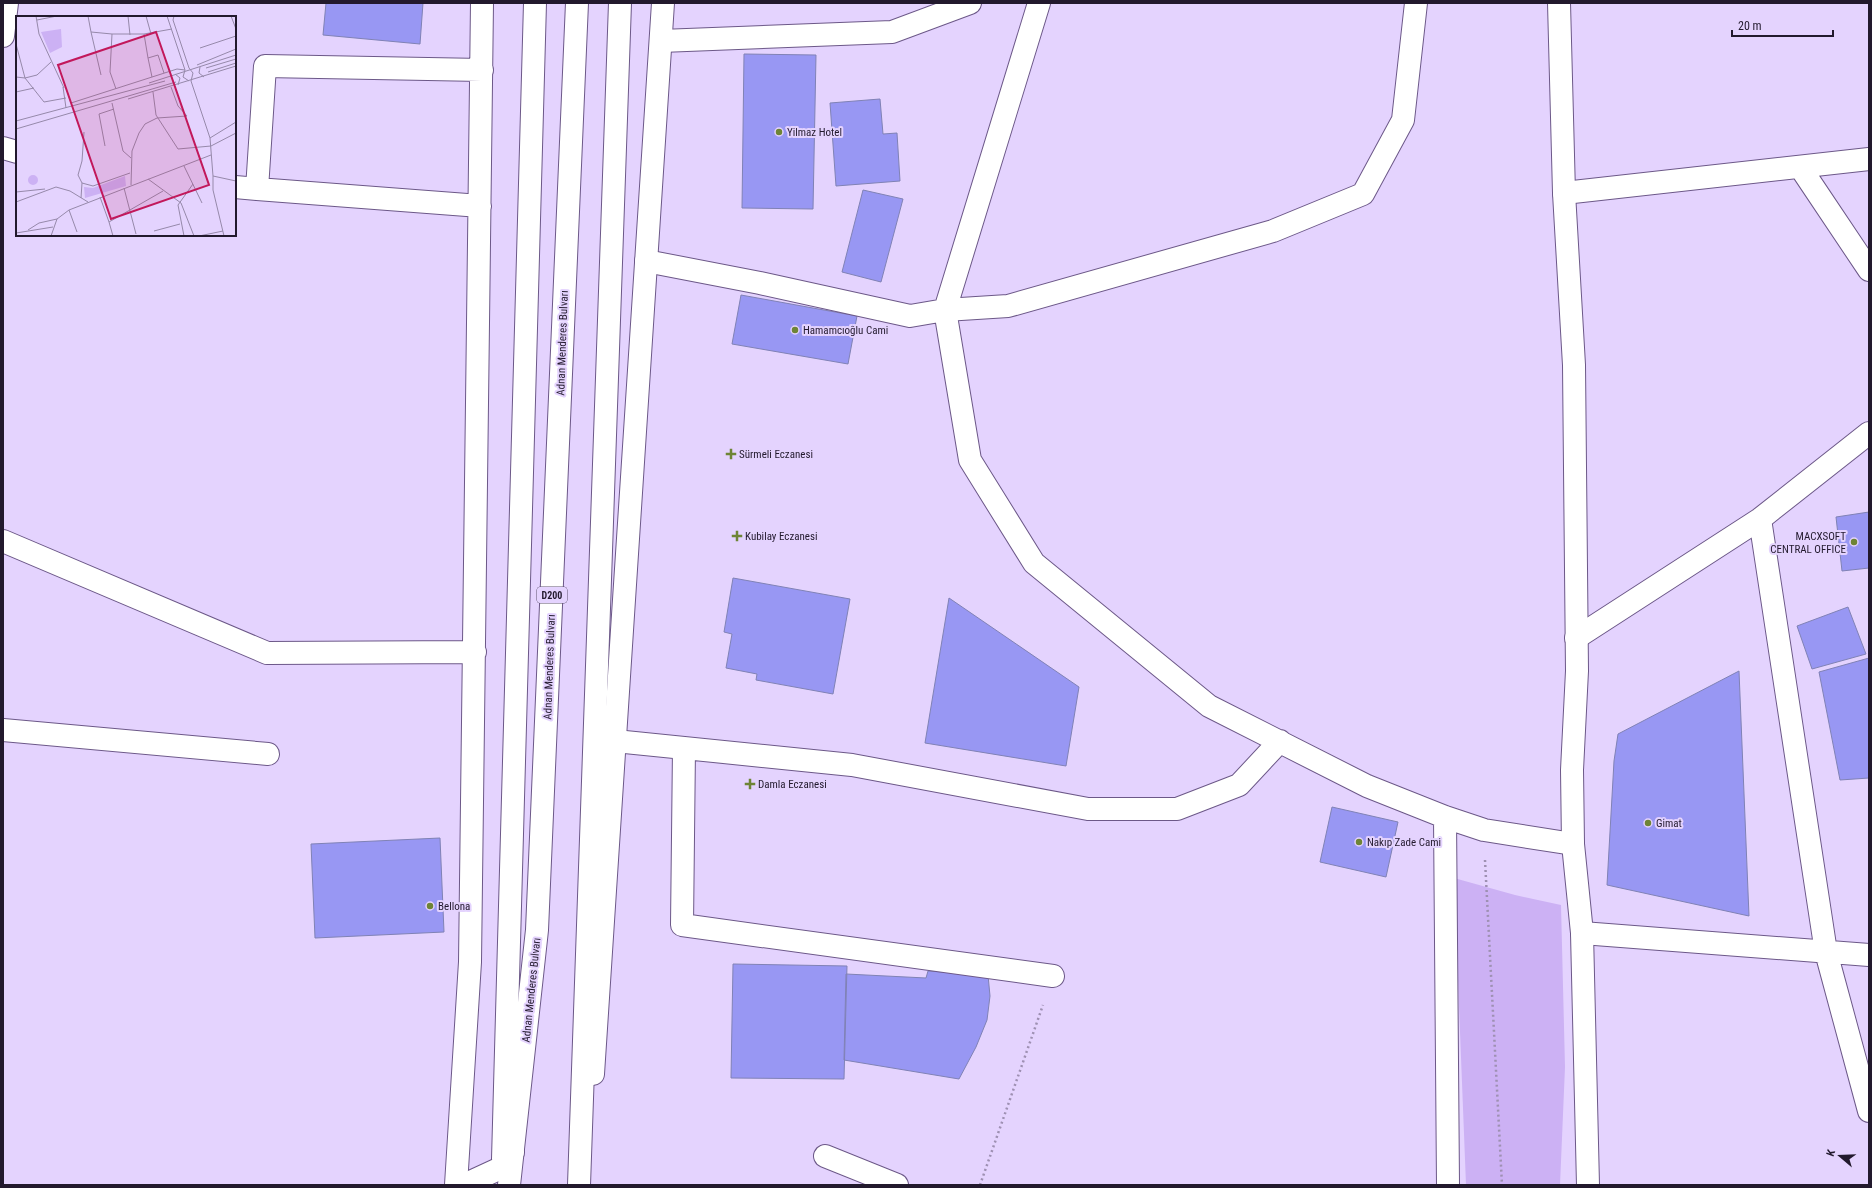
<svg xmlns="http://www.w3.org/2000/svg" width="1872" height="1188" viewBox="0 0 1872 1188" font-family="'Roboto Condensed',sans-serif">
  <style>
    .green { fill: #ccb1f4 }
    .building { fill: #9897f3; stroke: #8082b5 }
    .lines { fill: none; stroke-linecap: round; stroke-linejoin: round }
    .minor-casing { stroke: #6c5888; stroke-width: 24 }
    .tertiary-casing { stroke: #6c5888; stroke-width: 24 }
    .trunk-casing { stroke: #6c5888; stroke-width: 24 }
    .path { stroke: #9e90b2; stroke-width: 2.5; stroke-dasharray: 2 3; stroke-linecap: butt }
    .minor { stroke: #fff; stroke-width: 22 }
    .tertiary { stroke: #fff; stroke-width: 22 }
    .trunk { stroke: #fff; stroke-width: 22 }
    .poi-dot { fill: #6e8435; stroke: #e4d3fe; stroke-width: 1.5 }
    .labels { text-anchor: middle; stroke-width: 4; stroke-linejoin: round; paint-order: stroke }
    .shield { fill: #e4d3fe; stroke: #5c516c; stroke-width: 1 }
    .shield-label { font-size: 10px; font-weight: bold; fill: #22192d }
    .poi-label { font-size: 11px; fill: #22192d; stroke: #e4d3fe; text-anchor: start }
    .street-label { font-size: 11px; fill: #22192d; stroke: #e4d3fe }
    .inset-road { fill: none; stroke: #9689aa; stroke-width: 1 }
    .view { fill: #c2185b; fill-opacity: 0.15; stroke: #c2185b; stroke-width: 2 }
    .inset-edge { fill: none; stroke: #22192d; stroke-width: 2 }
  </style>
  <rect width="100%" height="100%" fill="#e4d3fe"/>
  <!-- green -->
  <path class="green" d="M1454,878L1515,895L1561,905L1565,1067L1560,1185H1466Z"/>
  <!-- building -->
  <path class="building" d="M326,3H423L420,44L323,35Z
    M744,54L816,55L813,209L742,208Z
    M880,99L883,134L897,133L900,181L836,186L830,103Z
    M863,190L903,199L881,282L842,272Z
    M741,295L857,316L848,364L732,344Z
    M1869,512V568L1842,571L1836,517Z
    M733,578L850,599L833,694L756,680L757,674L726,668L732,634L724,632Z
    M949,598L1079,687L1066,766L925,743Z
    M1848,607L1866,654L1812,669L1797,626Z
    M1869,658V778L1840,780L1819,672Z
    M1739,671L1749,916L1607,885L1614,761L1618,734Z
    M1332,807L1398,822L1386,877L1320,862Z
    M440,838L444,932L315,938L311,844Z
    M733,964L847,966L844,1079L731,1078Z
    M928,971L988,975L990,996L987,1020L976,1047L959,1079L844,1060L846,974L926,978Z"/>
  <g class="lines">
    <!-- minor casing -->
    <g class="minor-casing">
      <path id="minor" d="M1039,3L945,310L970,460L1034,563L1209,706L1367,786L1445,817L1484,830L1573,844
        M3,36L7,3
        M661,41L892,32L970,3
        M3,148L17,152
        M1800,167L1869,270
        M235,187L257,189
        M1564,193L1869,159
        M480,206L257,189L265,66L482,70
        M646,261L760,283L910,316L945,310L1008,306L1273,231L1363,194L1403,120L1416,3
        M1760,519L1826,952L1869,1111
        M3,541L267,653L475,652
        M1576,638L1760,519L1869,433
        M3,730L268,754
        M615,741L852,765L1088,809H1177L1239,785L1280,741
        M684,748L682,925L1053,976
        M1445,817L1448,1185
        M1582,933L1869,955
        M825,1156L897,1185
        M456,1185L470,962L482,3"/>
    </g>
    <!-- tertiary casing -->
    <g class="tertiary-casing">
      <path id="tertiary" d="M1559,3L1564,193L1574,365L1577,671L1572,770L1573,844L1582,933L1588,1185
        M593,1074L663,3
        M503,1159L535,3
        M464,1185L503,1167L513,1152"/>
    </g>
    <!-- trunk casing -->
    <g class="trunk-casing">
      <path id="trunk" d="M509,1185L537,930L577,3
        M579,1185L620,3"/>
    </g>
    <!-- path -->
    <path class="path" d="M1485,860L1502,1185
      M980,1185L1043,1005"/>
    <!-- minor -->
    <use href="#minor" class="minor"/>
    <!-- tertiary -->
    <use href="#tertiary" class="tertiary"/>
    <!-- trunk -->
    <use href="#trunk" class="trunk"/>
  </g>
  <!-- markers -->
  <g class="poi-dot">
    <circle cx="779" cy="132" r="4"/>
    <circle cx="795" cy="330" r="4"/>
    <path d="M729 448h4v4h4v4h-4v4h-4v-4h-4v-4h4z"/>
    <path d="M735 530h4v4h4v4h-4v4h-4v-4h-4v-4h4z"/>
    <circle cx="1854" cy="542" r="4"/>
    <path d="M748 778h4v4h4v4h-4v4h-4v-4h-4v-4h4z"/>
    <circle cx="1648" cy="823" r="4"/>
    <circle cx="1359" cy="842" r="4"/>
    <circle cx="430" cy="906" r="4"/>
  </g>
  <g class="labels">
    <!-- shield labels -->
    <rect class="shield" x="537" y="587" width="30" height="16" rx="3"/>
    <g class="shield-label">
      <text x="552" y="599">D200</text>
    </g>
    <!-- poi labels -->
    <g class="poi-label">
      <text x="787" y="136">Yilmaz Hotel</text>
      <text x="803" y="334">Hamamcıoğlu Cami</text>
      <text x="739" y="458">Sürmeli Eczanesi</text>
      <text x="745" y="540">Kubilay Eczanesi</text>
      <text x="1846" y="540" text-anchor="end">MACXSOFT<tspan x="1846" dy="13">CENTRAL OFFICE</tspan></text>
      <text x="758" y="788">Damla Eczanesi</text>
      <text x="1656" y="827">Gimat</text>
      <text x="1367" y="846">Nakıp Zade Cami</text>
      <text x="438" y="910">Bellona</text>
    </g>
    <!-- street labels -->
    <g class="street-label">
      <text transform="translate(562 343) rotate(-88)" y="4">Adnan Menderes Bulvarı</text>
      <text transform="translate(549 667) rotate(-88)" y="4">Adnan Menderes Bulvarı</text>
      <text transform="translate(531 990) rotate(-84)" y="4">Adnan Menderes Bulvarı</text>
    </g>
  </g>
  <!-- overview -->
  <g transform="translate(16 16)">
    <rect width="220" height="220" fill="#e4d3fe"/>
    <path d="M45,13L46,31L34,37L25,16ZM12 164a5 5 0 1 1 10 0a5 5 0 1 1-10 0ZM109,160L110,170L69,182L68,171L77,172Z" fill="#ccb1f4"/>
    <path class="inset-road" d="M20,0L23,18L48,72M72,0L75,16L96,18L94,56L100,73M112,0L114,19M130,0L135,18M151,0L169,54L167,61L173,65M158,0L157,4L173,52L177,57L175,65M215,0L220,13M21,4L41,0M75,16L85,59M96,18H128L156,13M128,18L132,42M0,28L9,62L21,59L35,46M184,32L220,20M181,49L220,33M184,51L183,57L188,61M190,52L220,43M192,56L220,47M159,58L164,62L162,69M0,61L9,62L28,86L50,82M136,61L132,42L142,39L148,57M175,65L194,122L197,160M133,67L220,39M47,71L50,92M0,76L18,72M137,76L140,99L162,133L195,130L220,117M112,83L220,50M55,87L161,53L169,54M96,87L107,135L115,142M0,105L149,65M0,113L160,66M194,122L220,106M89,130L83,98L98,93M168,150L186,187M132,163L165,187L178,220M66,167L77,170L114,157M115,169L116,135L123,117L129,108L141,102L171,100L162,90L155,71M108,172L120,218M0,176L29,173M84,181L93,206L147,175M65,182L66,167L62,159L66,145L68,116M0,186L40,171L54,175L72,186M53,194L61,216M93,206L97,220M12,214L23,207L41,203M138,215L164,208M0,217L37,211M35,220L41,203L53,194L195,139M168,220L162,189L177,168M183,220L207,215M208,220L197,174V160L220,165"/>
    <path class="view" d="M140,16L193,169L95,203L42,49Z"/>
    <rect width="220" height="220" class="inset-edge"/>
  </g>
  <!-- border -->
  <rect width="1872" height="1188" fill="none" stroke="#22192d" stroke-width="8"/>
  <!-- north arrow -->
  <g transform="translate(1840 1156) rotate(289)" stroke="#e4d3fe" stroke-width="3" paint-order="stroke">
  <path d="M0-3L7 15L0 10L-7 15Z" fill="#22192d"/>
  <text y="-6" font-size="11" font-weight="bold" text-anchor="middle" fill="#22192d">K</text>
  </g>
  <!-- scale -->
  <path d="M1732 30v6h101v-6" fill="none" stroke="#22192d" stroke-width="2"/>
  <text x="1738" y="30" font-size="12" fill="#22192d" stroke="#e4d3fe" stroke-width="3" paint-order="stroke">20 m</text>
</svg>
